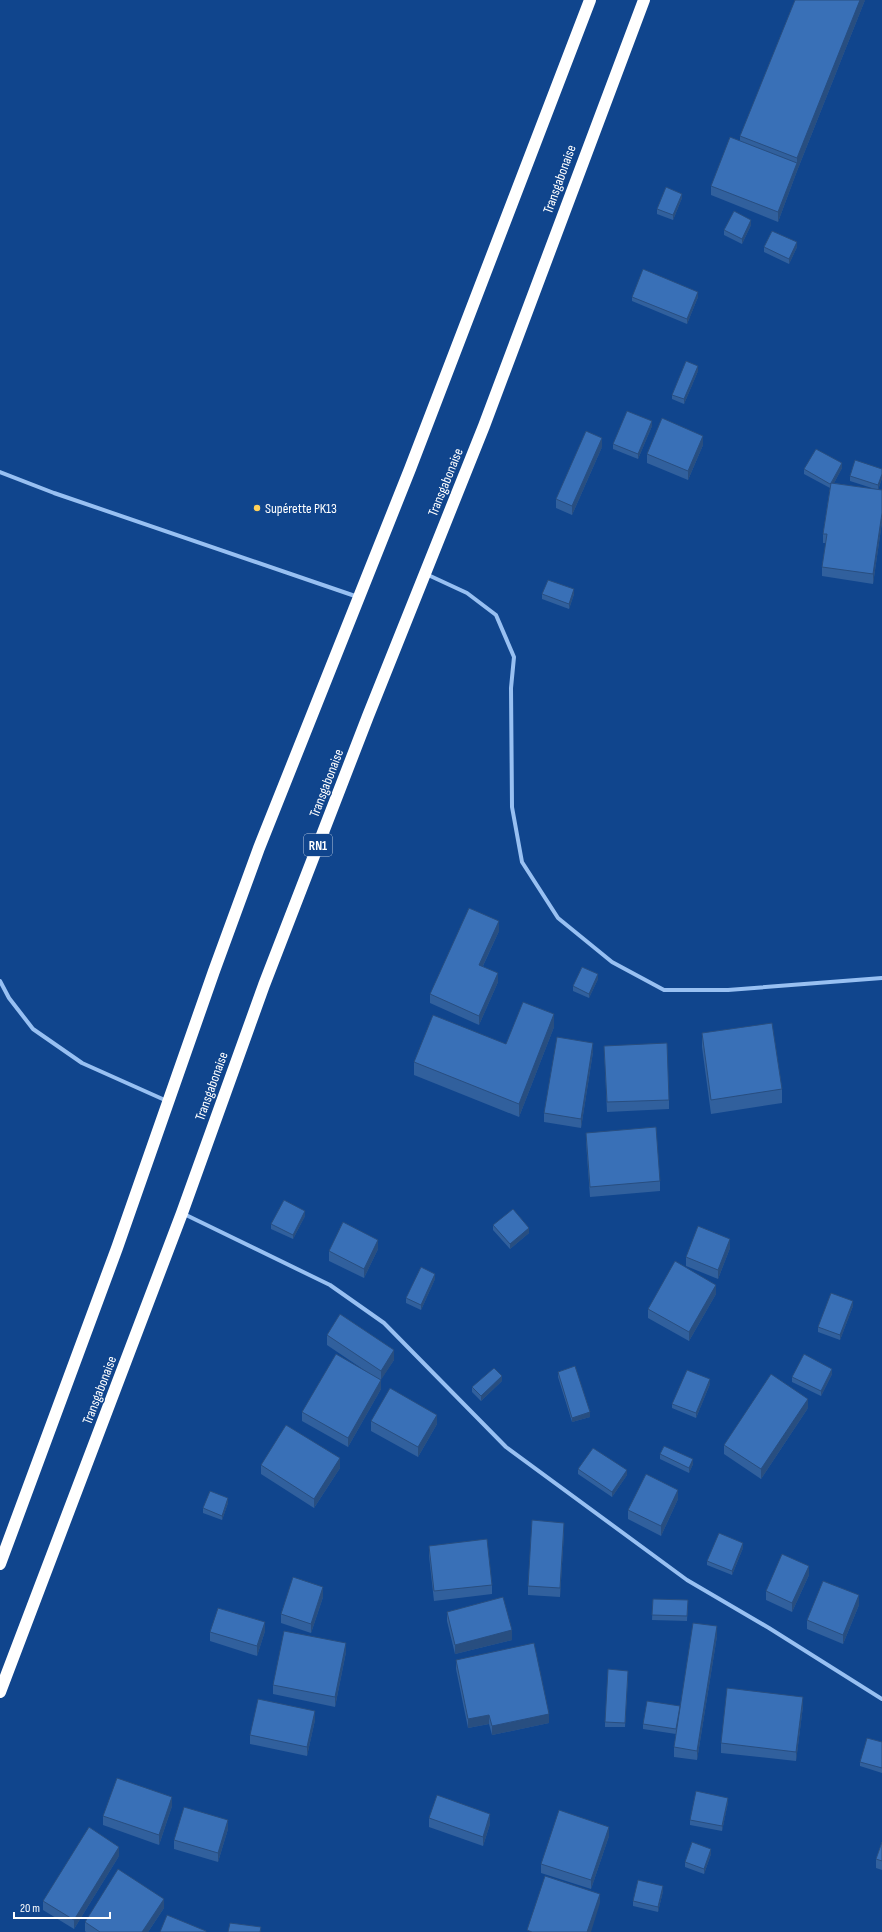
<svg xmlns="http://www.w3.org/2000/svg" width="882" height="1932" viewBox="0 0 882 1932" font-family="'Sofia Sans Condensed',sans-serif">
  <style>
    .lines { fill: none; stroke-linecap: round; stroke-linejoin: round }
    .street { stroke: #98c0f2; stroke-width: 4 }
    .highway { stroke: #fff; stroke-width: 12 }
    .wall { fill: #31609d }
    .shaded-wall { fill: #284e80 }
    .building { fill: #3970b7; stroke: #284e80 }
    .poi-dot { fill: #ffd159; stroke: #10458d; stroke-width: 1.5 }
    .labels { text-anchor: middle; stroke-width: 3; stroke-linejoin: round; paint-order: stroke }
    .shield { fill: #10458d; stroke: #b7c7dd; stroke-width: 1 }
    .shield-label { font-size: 13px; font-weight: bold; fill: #fff }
    .street-label { font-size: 14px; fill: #fff; stroke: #10458d }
    .poi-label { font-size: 14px; fill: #fff; stroke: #10458d; text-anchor: start }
  </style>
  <rect width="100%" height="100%" fill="#10458d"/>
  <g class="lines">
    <!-- street -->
    <path class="street" d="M0,472L54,493L358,597
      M426,574L467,593L496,615L514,657L511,688L512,807L522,862L558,918L612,962L664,990H728L882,978
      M0,981L9,998L33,1029L82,1063L167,1101
      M184,1214L330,1285L384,1323L506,1447L687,1580L769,1628L882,1699"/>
    <!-- highway -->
    <path class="highway" d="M0,1564L117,1248L214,971L259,848L410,469L590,0
      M0,1692L182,1213L264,985L368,716L484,426L644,0"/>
  </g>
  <!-- wall -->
  <path class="wall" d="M865,0L797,171L778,222L711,195V186L740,141V136Z
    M682,198L673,220L657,214V209Z
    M751,225L742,244L724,235V230Z
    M764,247H797L789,264L764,252Z
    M632,297H698L687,324L632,301Z
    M698,371L684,404L672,399V395Z
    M652,426L638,459L613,449V444Z
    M703,445L688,480L647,463V454Z
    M602,447L572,515L556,508V499Z
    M842,468L834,483L878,490L850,481V476L882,469V478L878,490H882V522L873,584L822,576V567L826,543H823V534L830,488L804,474V469Z
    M542,594H574L569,609L542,599Z
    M499,931L483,966L498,982L479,1025L430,1003V994Z
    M598,979L589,998L573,991V986Z
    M554,1027L519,1117L414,1075V1062L506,1044Z
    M702,1033L782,1089V1103L711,1114L702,1047Z
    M604,1046L669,1100V1109L607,1112Z
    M593,1052L581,1128L544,1122V1113Z
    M586,1133L660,1181V1191L590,1197L586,1142Z
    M305,1216L293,1239L271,1229V1224Z
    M493,1225L529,1233L510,1249L493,1230Z
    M730,1248L718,1279L686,1266V1257Z
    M378,1249L364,1278L329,1261V1251Z
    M435,1279L421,1310L406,1303V1298Z
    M716,1294L689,1341L648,1318V1309Z
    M853,1306L840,1340L818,1332V1327Z
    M327,1335L394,1360L381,1379V1389L348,1447L302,1421V1412L367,1372L327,1345Z
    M558,1372L590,1417L572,1422L558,1377Z
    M832,1374L821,1396L792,1382V1377Z
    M502,1381L481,1401L472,1392V1387Z
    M710,1384L696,1418L672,1408V1404Z
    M808,1408L761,1479L724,1454V1445Z
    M371,1421L437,1424L418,1457L371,1431Z
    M660,1454L693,1464L689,1473L660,1459Z
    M261,1465L340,1468L314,1508L261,1474Z
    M578,1469L627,1475L612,1497L578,1474Z
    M678,1499L661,1536L628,1519V1510Z
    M228,1503L222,1520L203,1513V1508Z
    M564,1532L560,1597L528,1595V1586Z
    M429,1546L492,1585V1594L434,1601L429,1556Z
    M743,1548L732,1575L707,1565V1561Z
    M809,1575L792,1612L766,1600V1591Z
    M323,1597L311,1633L281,1623V1614Z
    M653,1599L688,1600L687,1621L652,1620Z
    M859,1605L843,1644L807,1629V1620Z
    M447,1612L512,1640L455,1654L447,1621Z
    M265,1631L257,1656L210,1641V1632Z
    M717,1636L697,1760L674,1757V1747L676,1734L643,1729V1724L680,1706Z
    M346,1652L335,1707L273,1694V1685Z
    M456,1660L549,1723L492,1735L489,1724L468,1728L456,1669Z
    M628,1676L625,1727H605V1722Z
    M803,1706L796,1761L721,1753V1743Z
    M315,1720L307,1756L250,1744V1735Z
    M882,1742V1773L860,1766V1762Z
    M728,1802L722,1831L690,1825V1820Z
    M172,1806L159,1845L103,1825V1816Z
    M429,1818L490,1824L483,1846L429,1827Z
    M228,1829L218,1862L174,1849V1840Z
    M609,1836L591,1889L541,1873V1864Z
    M882,1842V1870L876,1868V1859Z
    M711,1854L704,1874L685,1867V1862Z
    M119,1856L74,1929L43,1910V1901Z
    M663,1891L658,1912L633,1906V1901Z
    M164,1908L148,1932H86L85,1931V1922Z"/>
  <!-- shaded-wall -->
  <path class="shaded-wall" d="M860,0H865L797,171L778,222V212L797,163V158Z
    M682,194V198L673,220V215Z
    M751,220V225L742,244V239Z
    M797,242V247L789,264V259Z
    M698,292V297L687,324V319Z
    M698,366V371L684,404V399Z
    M652,421V426L638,459V454Z
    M703,436V445L688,480V471Z
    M602,438V447L572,515V506Z
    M842,463V468L831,489V484Z
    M882,474V478L878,490V485Z
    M882,513V522L873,584V574Z
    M574,589V594L569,609V604Z
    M499,921V931L479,974V965Z
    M498,973V982L479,1025V1016Z
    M598,974V979L589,998V994Z
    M554,1014V1027L519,1117V1104Z
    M593,1043V1052L581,1128V1119Z
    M305,1211V1216L293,1239V1235Z
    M529,1228V1233L510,1249V1244Z
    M730,1239V1248L718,1279V1270Z
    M378,1240V1249L364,1278V1269Z
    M435,1274V1279L421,1310V1305Z
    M716,1285V1294L689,1341V1332Z
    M853,1301V1306L840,1340V1335Z
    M394,1350V1360L381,1380V1371Z
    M832,1369V1374L821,1396V1391Z
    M502,1376V1381L481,1401V1396Z
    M710,1379V1384L696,1418V1413Z
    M381,1380V1389L348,1447V1438Z
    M808,1399V1408L761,1479V1469Z
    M590,1412V1417L572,1422V1418Z
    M437,1415V1424L418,1457V1447Z
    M340,1458V1468L314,1508V1499Z
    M693,1459V1464L689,1473V1468Z
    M627,1470V1475L612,1497V1492Z
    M678,1490V1499L661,1536V1526Z
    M228,1498V1503L222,1520V1516Z
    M564,1523V1532L560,1597V1588Z
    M743,1543V1548L732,1575V1571Z
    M809,1566V1575L792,1612V1603Z
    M323,1587V1597L311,1633V1624Z
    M859,1595V1605L843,1644V1635Z
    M265,1622V1631L257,1656V1646Z
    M717,1626V1636L697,1760V1751Z
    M512,1630V1640L455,1654V1645Z
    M346,1643V1652L335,1707V1697Z
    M803,1697V1706L796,1761V1752Z
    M315,1711V1720L307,1756V1747Z
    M549,1714V1723L492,1735V1726Z
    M489,1715V1724L468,1728V1719Z
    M172,1797V1806L159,1845V1835Z
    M728,1798V1802L722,1831V1826Z
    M490,1814V1824L483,1846V1837Z
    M228,1820V1829L218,1862V1853Z
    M609,1827V1836L591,1889V1880Z
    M119,1847V1856L74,1929V1920Z
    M711,1849V1854L704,1874V1869Z
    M663,1886V1891L658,1912V1907Z
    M600,1894V1903L591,1932H587Z
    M164,1899V1908L148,1932H142Z"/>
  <!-- building -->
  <path class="building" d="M795,0H860L797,158L740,136Z
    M730,137L797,163L778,212L711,186Z
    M666,187L682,194L673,215L657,209Z
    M734,211L751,220L742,239L724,230Z
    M772,231L797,242L789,259L764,247Z
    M643,269L698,292L687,319L632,297Z
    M686,361L698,366L684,399L672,395Z
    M627,411L652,421L638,454L613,444Z
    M662,418L703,436L688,471L647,454Z
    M586,431L602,438L572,506L556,499Z
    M816,449L842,463L831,483L830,484L804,469Z
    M855,460L882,469V474L878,485L850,476Z
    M831,483L882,490V513L873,574L822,567L827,534H823Z
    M548,580L574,589L569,604L542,594Z
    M469,908L499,921L479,965L498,973L479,1016L430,994Z
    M582,967L598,974L589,994L573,986Z
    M523,1002L554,1014L519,1104L414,1062L433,1015L506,1044Z
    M772,1023L782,1089L711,1100L702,1033Z
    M557,1037L593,1043L581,1119L544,1113Z
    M667,1043L669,1100L607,1102L604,1046Z
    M656,1127L660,1181L590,1187L586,1133Z
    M284,1200L305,1211L293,1235L271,1224Z
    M513,1209L529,1228L510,1244L493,1225Z
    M343,1222L378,1240L364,1269L329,1251Z
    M698,1226L730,1239L718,1270L686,1257Z
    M675,1261L716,1285L689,1332L648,1309Z
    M421,1267L435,1274L421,1305L406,1298Z
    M831,1293L853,1301L840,1335L818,1327Z
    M340,1314L394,1350L381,1371L327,1335Z
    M336,1354L381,1380L348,1438L302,1412Z
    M804,1354L832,1369L821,1391L792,1377Z
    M575,1366L590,1412L572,1418L558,1372Z
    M494,1368L502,1376L481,1396L472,1387Z
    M687,1370L710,1379L696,1413L672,1404Z
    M771,1374L808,1399L761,1469L724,1445Z
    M390,1388L437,1415L418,1447L371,1421Z
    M286,1425L340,1458L314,1499L261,1465Z
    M664,1446L693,1459L689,1468L660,1454Z
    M593,1448L627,1470L612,1492L578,1469Z
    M646,1474L678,1490L661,1526L628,1510Z
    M210,1491L228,1498L222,1516L203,1508Z
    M532,1520L564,1523L560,1588L528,1586Z
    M719,1533L743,1543L732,1571L707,1561Z
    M487,1539L492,1585L434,1591L429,1546Z
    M782,1554L809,1566L792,1603L766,1591Z
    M293,1577L323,1587L311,1624L281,1614Z
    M823,1581L859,1595L843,1635L807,1620Z
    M503,1597L512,1630L455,1645L447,1612Z
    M653,1599L688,1600L687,1616L652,1615Z
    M218,1608L265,1622L257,1646L210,1632Z
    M693,1623L717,1626L697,1751L674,1747Z
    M284,1631L346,1643L335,1697L273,1685Z
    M534,1643L549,1714L492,1726L489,1715L468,1719L456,1660Z
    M608,1669L628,1671L625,1723L605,1722Z
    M727,1688L803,1697L796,1752L721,1743Z
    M258,1699L315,1711L307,1747L250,1735Z
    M647,1701L680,1706L676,1729L643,1724Z
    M867,1738L882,1742V1768L860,1762Z
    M117,1778L172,1797L159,1835L103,1816Z
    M696,1791L728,1798L722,1826L690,1820Z
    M437,1795L490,1814L483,1837L429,1818Z
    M184,1807L228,1820L218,1853L174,1840Z
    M559,1810L609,1827L591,1880L541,1864Z
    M89,1827L119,1847L74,1920L43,1901Z
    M692,1842L711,1849L704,1869L685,1862Z
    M882,1842V1861L876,1859Z
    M118,1869L164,1899L142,1932H100L85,1922Z
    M545,1876L600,1894L587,1932H532L527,1930Z
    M638,1880L663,1886L658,1907L633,1901Z
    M167,1915L206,1931V1932H160Z
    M230,1923L261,1927L260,1932H228Z"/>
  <!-- markers -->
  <circle class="poi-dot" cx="257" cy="508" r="4"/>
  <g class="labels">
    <!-- shield labels -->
    <rect class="shield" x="304" y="834" width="28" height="22" rx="3"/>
    <g class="shield-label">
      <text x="318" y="850">RN1</text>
    </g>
    <!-- street labels -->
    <g class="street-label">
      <text transform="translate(559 179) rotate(-70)" y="5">Transgabonaise</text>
      <text transform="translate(445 482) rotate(-68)" y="5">Transgabonaise</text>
      <text transform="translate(326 783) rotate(-69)" y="5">Transgabonaise</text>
      <text transform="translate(211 1086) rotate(-70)" y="5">Transgabonaise</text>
      <text transform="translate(99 1390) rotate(-69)" y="5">Transgabonaise</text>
    </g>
    <!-- poi labels -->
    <g class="poi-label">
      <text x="265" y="513">Supérette PK13</text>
    </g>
  </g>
  <!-- scale -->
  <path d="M14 1912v6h96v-6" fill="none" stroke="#ffffff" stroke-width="2"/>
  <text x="20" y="1912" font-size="12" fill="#ffffff" stroke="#10458d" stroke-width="3" paint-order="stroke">20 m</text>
</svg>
